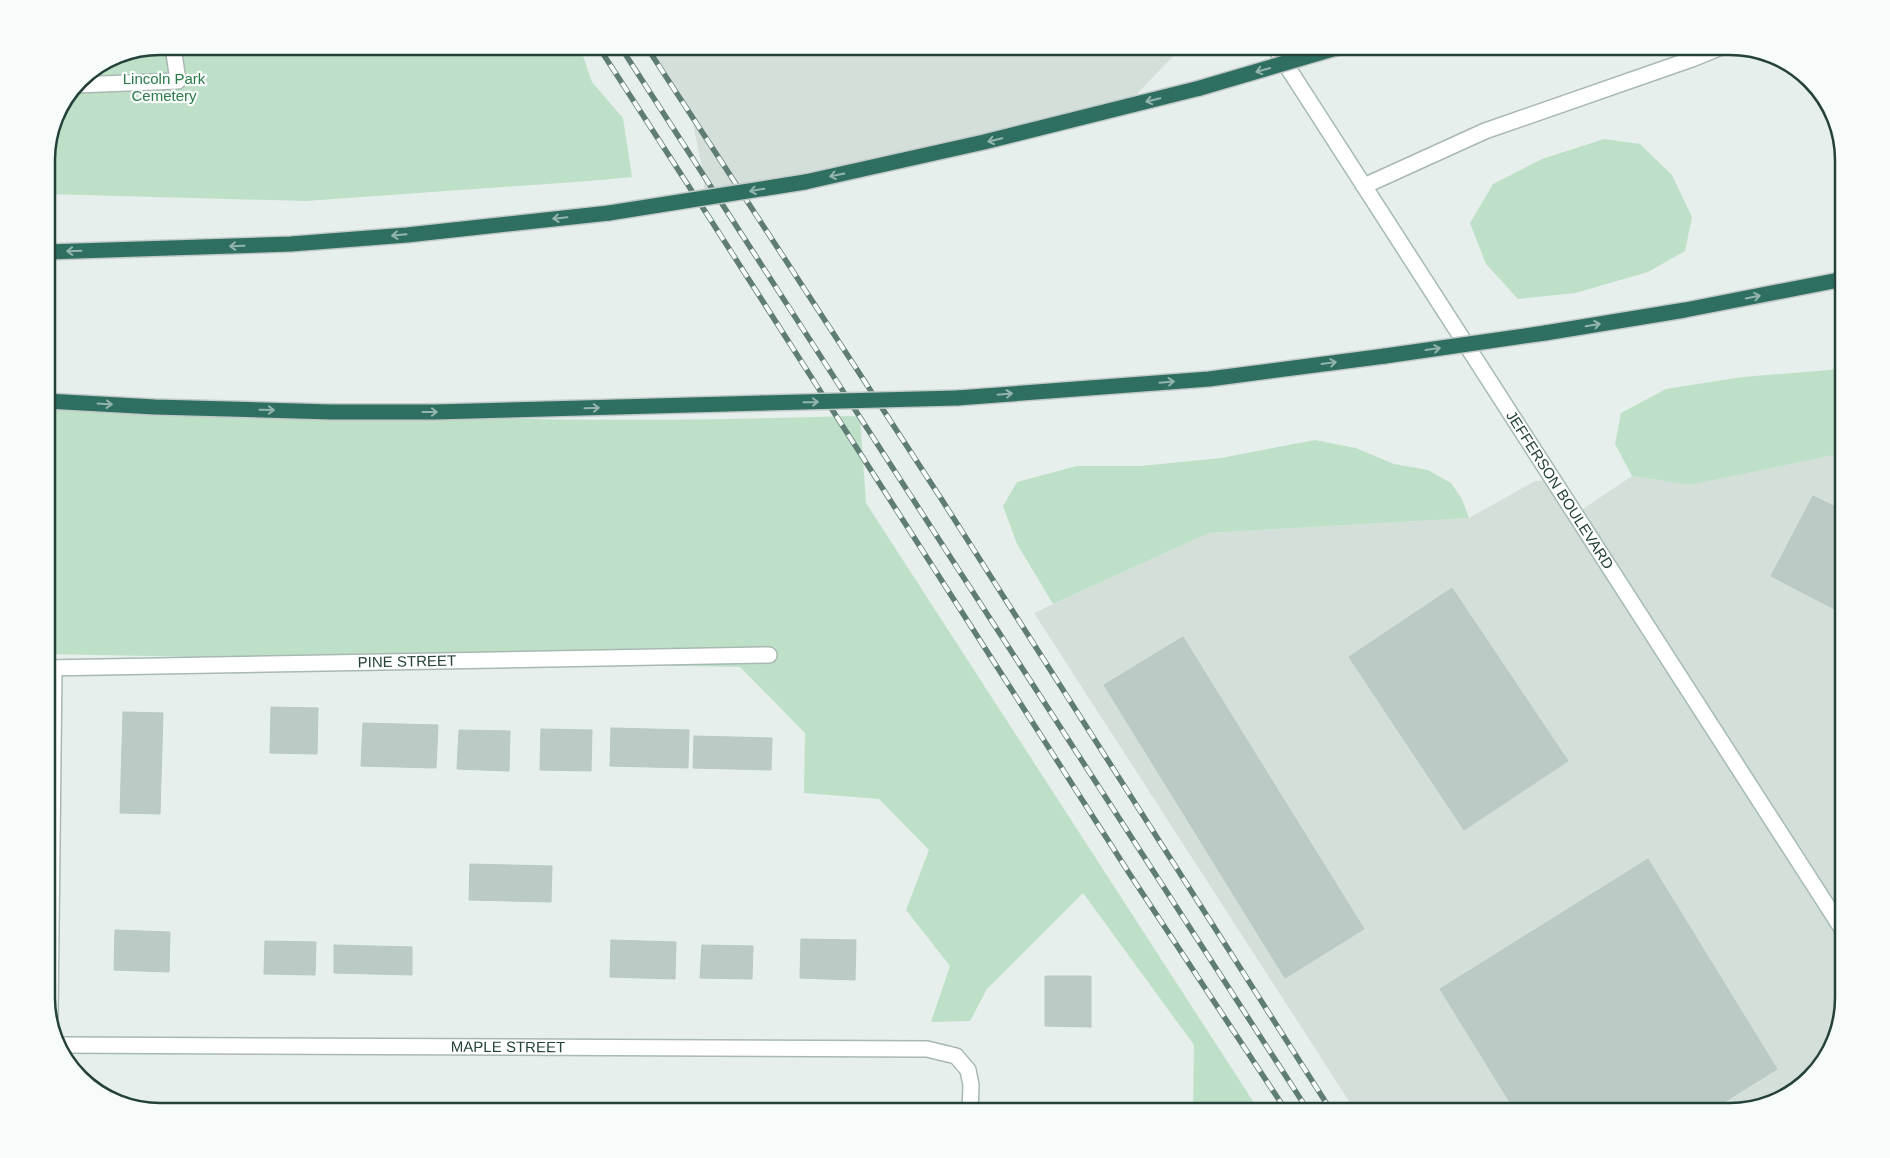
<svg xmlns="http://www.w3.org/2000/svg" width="1890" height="1158" viewBox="0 0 1890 1158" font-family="Helvetica,sans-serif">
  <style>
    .built { fill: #d4dfda }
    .green { fill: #bfe0c8 }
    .building { fill: #bbcac4; stroke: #b8c9c2 }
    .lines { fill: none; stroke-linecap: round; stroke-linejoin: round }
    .service-casing { stroke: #a8b8b2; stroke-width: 18 }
    .minor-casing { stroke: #a8b8b2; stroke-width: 18 }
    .secondary-casing { stroke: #a4bbb3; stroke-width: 18 }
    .motorway-casing { stroke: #c2cac8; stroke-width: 18 }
    .service { stroke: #fff; stroke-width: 15 }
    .minor { stroke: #fff; stroke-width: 15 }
    .secondary { stroke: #fff; stroke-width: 15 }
    .motorway { stroke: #2f6f62; stroke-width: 15 }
    .rail-casing { stroke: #5f7d75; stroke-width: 5.5 }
    .rail { stroke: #f7fbf9; stroke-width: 4; stroke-dasharray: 11; stroke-linecap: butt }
    .motorway-bridge-casing { stroke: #c2cac8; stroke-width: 18; stroke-linecap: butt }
    .motorway-bridge { stroke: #2f6f62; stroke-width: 15 }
    .oneway { stroke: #93b5ae }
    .labels { text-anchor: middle; stroke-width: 4.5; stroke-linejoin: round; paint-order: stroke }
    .park-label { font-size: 15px; fill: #2d7a4b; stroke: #f7fbf9 }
    .street-label { font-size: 15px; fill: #24423a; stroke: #f7fbf9 }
    .rim { fill: none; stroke: #24423a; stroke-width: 2.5 }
  </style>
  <rect width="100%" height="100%" fill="#e6efeb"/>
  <!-- built -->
  <path class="built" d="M650,46H1183L1132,99L1029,129L823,172L704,191V177L690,109Z
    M1844,453V998L1828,1055L1787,1096L1730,1112H1356L1034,613L1209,533L1469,518L1535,481H1544L1571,517L1632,476L1690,485Z"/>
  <!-- green -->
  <path class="green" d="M160,46H577L583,56L592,82L623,118L632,177L589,181L306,201L46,194V153L58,110L80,79L117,55Z
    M1604,139L1640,144L1672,175L1692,217L1685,251L1648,272L1575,293L1518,299L1486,264L1470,223L1493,184L1542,159Z
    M1844,367V453L1690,485L1632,476L1615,444L1621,413L1666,389L1742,377L1830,370Z
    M46,395C176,402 305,411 435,416C573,422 713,420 852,416L860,417L866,503L1260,1112H1193L1194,1045L1083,893L987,989L970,1021L931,1022L950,966L906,910L929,850L879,799L804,793L805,733L740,667L46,654Z
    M1315,440L1356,448L1394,464L1428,470L1451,483L1462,499L1469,518L1209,533L1053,604L1017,544L1003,506L1017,482L1077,466H1140L1221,458Z"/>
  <!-- building -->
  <path class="building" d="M1813,496L1844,511V614L1771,576Z
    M1452,588L1568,761L1464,830L1349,657Z
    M1183,637L1364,929L1285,978L1104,685Z
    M271,707L318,708L317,754L270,753Z
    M123,712L163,713L160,814L120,813Z
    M363,723L438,725L436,768L361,766Z
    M611,728L689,730L688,768L610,766Z
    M541,729L592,730L591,771L540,770Z
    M459,730L510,731L509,771L457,769Z
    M694,736L772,738L771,770L693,768Z
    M1648,859L1777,1069L1708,1112H1516L1440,989Z
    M470,864L552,866L551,902L469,900Z
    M115,930L170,932L169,972L114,970Z
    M801,939L856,940L855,980L800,978Z
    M611,940L676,942L675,979L610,977Z
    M265,941L316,942L315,975L264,974Z
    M334,945L412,947V975L334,973Z
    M702,945L753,946L752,979L700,978Z
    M1045,976H1091V1027L1045,1026Z
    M134,1105H157V1111Z
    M714,1107L767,1109V1112H714Z"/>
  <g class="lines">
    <!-- service casing -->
    <g class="service-casing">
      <path id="service" d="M76,85L178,81L173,46
        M1364,186L1485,131L1692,59L1724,46"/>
    </g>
    <!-- minor casing -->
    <g class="minor-casing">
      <g id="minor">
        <path id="s1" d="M46,668L769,655"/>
        <path d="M50,1017L54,668"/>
        <path id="s2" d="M59,1045L927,1049L956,1056L968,1070L971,1085L970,1112"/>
      </g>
    </g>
    <!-- secondary casing -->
    <g class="secondary-casing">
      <g id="secondary">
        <path id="s3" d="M1274,46L1844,932"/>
      </g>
    </g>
    <!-- motorway casing -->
    <g class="motorway-casing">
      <path id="motorway" d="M805,182L984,142L1200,88
        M46,252L291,244L407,235L609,213
        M1545,333L1685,310L1844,279
        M957,398L1209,379L1385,356
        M46,401L155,407L331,412H435L763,403"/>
    </g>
    <!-- service -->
    <use href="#service" class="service"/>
    <!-- minor -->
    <use href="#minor" class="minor"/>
    <!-- secondary -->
    <use href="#secondary" class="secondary"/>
    <!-- motorway -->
    <use href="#motorway" class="motorway"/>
    <!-- rail casing -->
    <g class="rail-casing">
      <path id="rail" d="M598,46L712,222L1129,873L1287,1112
        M620,46L1309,1112
        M646,46L942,500L1332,1112"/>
    </g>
    <!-- rail -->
    <use href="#rail" class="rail"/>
    <!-- motorway-bridge casing -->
    <g class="motorway-bridge-casing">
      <path id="motorway-bridge" d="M1200,88L1343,46
        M609,213L805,182
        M1385,356L1545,333
        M763,403L957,398"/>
    </g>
    <!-- motorway-bridge -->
    <use href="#motorway-bridge" class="motorway-bridge"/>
  </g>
  <!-- one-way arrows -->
  <defs><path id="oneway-shaft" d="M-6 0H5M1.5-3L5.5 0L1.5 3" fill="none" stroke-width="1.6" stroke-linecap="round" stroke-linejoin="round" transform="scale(1.25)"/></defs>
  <g class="oneway">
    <use href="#oneway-shaft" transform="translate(1263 70) rotate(164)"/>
    <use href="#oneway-shaft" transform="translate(1153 100) rotate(166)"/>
    <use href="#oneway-shaft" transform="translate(995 140) rotate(166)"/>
    <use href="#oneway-shaft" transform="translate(837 175) rotate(169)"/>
    <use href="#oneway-shaft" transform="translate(757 190) rotate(170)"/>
    <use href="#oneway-shaft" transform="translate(560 218) rotate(174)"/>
    <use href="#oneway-shaft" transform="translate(399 235) rotate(175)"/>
    <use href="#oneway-shaft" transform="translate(237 246) rotate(178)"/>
    <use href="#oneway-shaft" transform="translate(74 251) rotate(178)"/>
    <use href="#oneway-shaft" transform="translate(1753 297) rotate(-11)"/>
    <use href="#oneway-shaft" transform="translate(1593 325) rotate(-10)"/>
    <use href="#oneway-shaft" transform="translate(1433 349) rotate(-8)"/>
    <use href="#oneway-shaft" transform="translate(1329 363) rotate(-8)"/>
    <use href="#oneway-shaft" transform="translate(1167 382) rotate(-5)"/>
    <use href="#oneway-shaft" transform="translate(1005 394) rotate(-5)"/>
    <use href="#oneway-shaft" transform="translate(811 402) rotate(-1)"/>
    <use href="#oneway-shaft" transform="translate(105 404) rotate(4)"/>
    <use href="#oneway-shaft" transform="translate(592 408) rotate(-2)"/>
    <use href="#oneway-shaft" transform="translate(267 410) rotate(1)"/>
    <use href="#oneway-shaft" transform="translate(430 412)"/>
  </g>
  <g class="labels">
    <!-- park labels -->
    <g class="park-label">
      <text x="164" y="84">Lincoln Park<tspan x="164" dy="17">Cemetery</tspan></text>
    </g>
    <!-- street labels -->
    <g class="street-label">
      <text dy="5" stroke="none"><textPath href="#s3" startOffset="528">JEFFERSON BOULEVARD</textPath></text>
      <text dy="5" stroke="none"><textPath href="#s1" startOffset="361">PINE STREET</textPath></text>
      <text dy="5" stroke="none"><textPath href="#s2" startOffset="449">MAPLE STREET</textPath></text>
    </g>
  </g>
  <!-- crop -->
  <path d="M0 0H1890V1158H0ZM160 55H1730A105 105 0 0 1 1835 160V998A105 105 0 0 1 1730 1103H160A105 105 0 0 1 55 998V160A105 105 0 0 1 160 55Z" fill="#f7fbf9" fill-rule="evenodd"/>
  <path class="rim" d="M160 55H1730A105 105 0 0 1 1835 160V998A105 105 0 0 1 1730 1103H160A105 105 0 0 1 55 998V160A105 105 0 0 1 160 55Z"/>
</svg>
